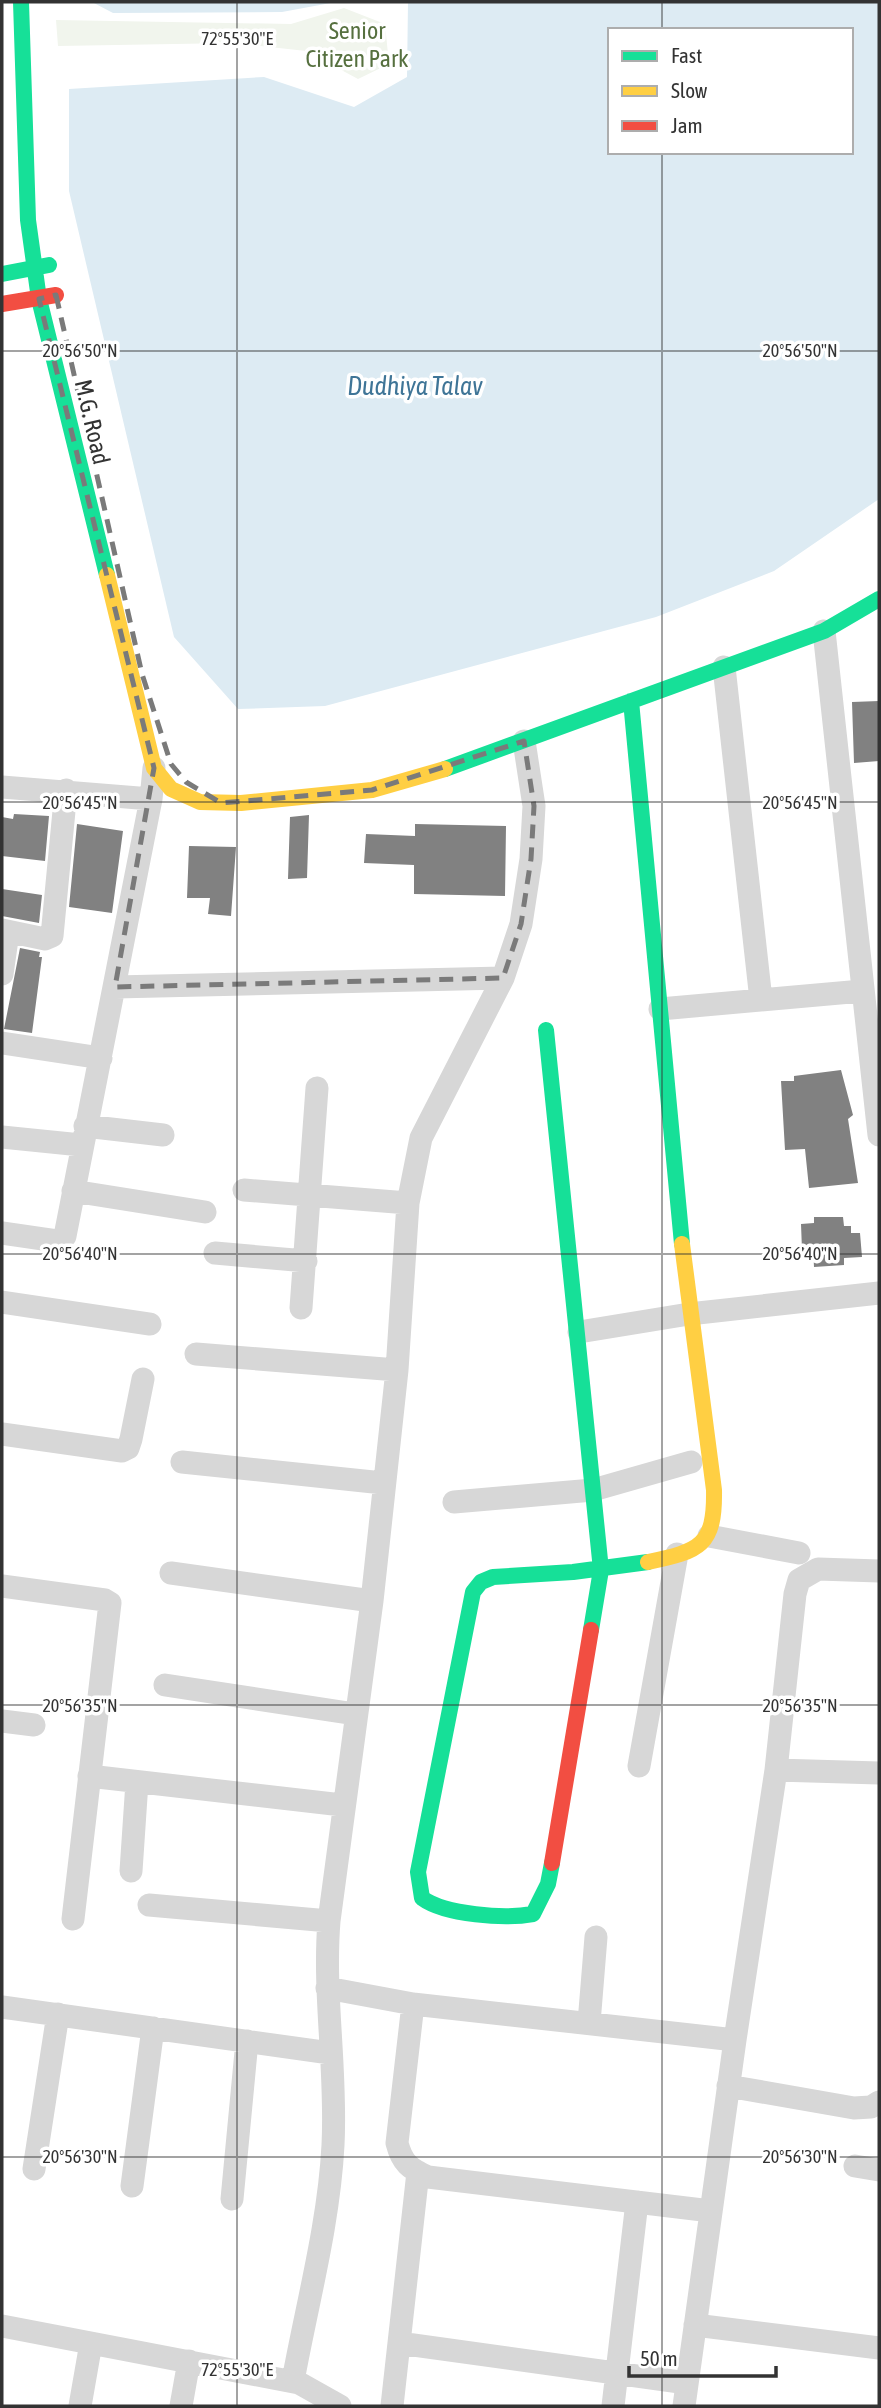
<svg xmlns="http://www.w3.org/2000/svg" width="881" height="2408" viewBox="0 0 881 2408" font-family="'Asap Condensed',sans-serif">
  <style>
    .green { fill: #f1f5ed }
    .water { fill: #ddebf3; fill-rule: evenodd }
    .building { fill: #818181 }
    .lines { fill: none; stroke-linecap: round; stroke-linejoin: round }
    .street { stroke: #d7d7d7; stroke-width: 23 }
    .fast { stroke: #16e098; stroke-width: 16 }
    .slow { stroke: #ffcf43; stroke-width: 16 }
    .jam { stroke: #f24e42; stroke-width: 16 }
    .marked { fill: none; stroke: #7a7a7a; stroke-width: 5; stroke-dasharray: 14 9; stroke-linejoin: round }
    .ticks { fill: none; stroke: #333; stroke-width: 2; stroke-opacity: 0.45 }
    .labels { text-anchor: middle; stroke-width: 7; stroke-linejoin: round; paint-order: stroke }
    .park-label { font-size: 24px; fill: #56703f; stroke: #fff }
    .street-label { font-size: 24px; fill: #333; stroke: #fff }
    .water-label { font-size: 26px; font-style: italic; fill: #3f7597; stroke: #fff }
    .ticks-label { font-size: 18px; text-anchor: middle; fill: #333; stroke: #fff; stroke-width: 7; stroke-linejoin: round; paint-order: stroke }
  </style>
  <rect width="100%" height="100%" fill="#fff"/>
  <!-- green -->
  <path class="green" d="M344,8L385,24L389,64L358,79L306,51L233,43L58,46L56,20L291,24Z"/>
  <!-- water -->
  <path class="water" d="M92,2H336L282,12L113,13Z
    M408,2H879V499L774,571L656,617L325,706L238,709L174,637L69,191V89L264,77L354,107L407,77ZM610,30H851V152H610Z"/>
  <!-- building -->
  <path class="building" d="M879,701V761L854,763L852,702Z
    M14,814L49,816L45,861L2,856V817L13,819Z
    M309,815L307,878L288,879L290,817Z
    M77,824L123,831L112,913L69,907Z
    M415,824L506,826L505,896L414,894V865L364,863L366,834L415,836Z
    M189,846L236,847L231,916L208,914L210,898H187Z
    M2,889L42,895L39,923L2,916Z
    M20,948L40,952L39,957H42L32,1033L4,1029Z
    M841,1070L853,1115L848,1119L858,1183L809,1188L805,1149L785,1150L781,1081H794V1076Z
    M814,1217H843L844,1226H851V1233H860L862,1257L844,1258V1265L814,1267L813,1249L802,1250L801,1224L814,1223Z"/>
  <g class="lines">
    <!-- street -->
    <path class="street" d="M824,631L879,1135
      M724,667L761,1000
      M2,787L151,799
      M2,930L45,939L52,936L66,790
      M2,974L8,932
      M115,987L503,978
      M660,1009L862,991
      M2,1043L101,1058
      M85,1126L163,1135
      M2,1137L81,1145
      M244,1190L408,1203
      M73,1191L205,1212
      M2,1233L57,1241L65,1236L151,799L154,768
      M215,1253L306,1261
      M2,1302L150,1324
      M301,1308L317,1088
      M579,1332L689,1314L879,1293
      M196,1354L397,1370
      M2,1434L122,1451L128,1448L131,1439L143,1379
      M182,1462L383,1483
      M454,1502L593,1490L691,1462
      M709,1536L799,1553
      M171,1573L372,1601
      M2,1586L105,1600L110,1603L73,1919
      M165,1685L355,1714
      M2,1721L34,1725
      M639,1766L677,1554
      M776,1770L879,1773
      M89,1776L342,1805
      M131,1871L137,1782
      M149,1905L329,1921
      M327,1988L413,2004L735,2040L776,1770L795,1594L799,1580L818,1569L879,1571
      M413,2004L397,2143C402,2163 410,2169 428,2177L711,2211
      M2,2007L330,2053
      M589,2023L596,1937
      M728,2086L854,2108L871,2107L879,2102
      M855,2166L879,2170
      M34,2169L58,2014
      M132,2186L153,2028
      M232,2199L247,2041
      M695,2325L879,2348
      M2,2326L299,2383L340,2406
      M399,2343L687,2383
      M293,2381C307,2304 329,2224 333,2145C337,2070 323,1996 329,1921L372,1601L397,1370L408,1203L421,1138L503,978L521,924L531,859L534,806L524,741
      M80,2406L91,2343
      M181,2406L189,2361
      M392,2406L418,2172
      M613,2406L637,2202
      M684,2406L735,2040"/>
    <!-- fast -->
    <path class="fast" d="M21,2L28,220L39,299L107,575
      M2,274L49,265
      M631,701L682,1244
      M445,769L824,631L879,599
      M546,1030L601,1570L591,1630
      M552,1863L548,1884L533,1914C505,1919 445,1915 422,1898L418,1872L473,1592L481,1582L493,1577L573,1572L648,1562"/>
    <!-- slow -->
    <path class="slow" d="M107,575L154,768L171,789L200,802L241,803L372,790L445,769
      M648,1562C700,1551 715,1546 714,1490L682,1244"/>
    <!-- jam -->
    <path class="jam" d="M2,304L56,295
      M552,1863L591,1630"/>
  </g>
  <!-- marked area -->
  <path class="marked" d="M56,295L142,674L171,764L186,782L221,803L372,790L524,741L534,806L531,859L521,924L503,978L115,987L154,768L39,299Z"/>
  <!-- ticks -->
  <path class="ticks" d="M237,2V2406M662,2V30M662,152V2406M2,351H879M2,802H879M2,1254H879M2,1705H879M2,2157H879"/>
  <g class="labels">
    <!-- park labels -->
    <g class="park-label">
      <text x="357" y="39">Senior<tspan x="357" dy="28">Citizen Park</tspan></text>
    </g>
    <!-- street labels -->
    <g class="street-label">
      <text transform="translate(92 422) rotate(77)" y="8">M.G. Road</text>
    </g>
    <!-- water labels -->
    <g class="water-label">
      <text x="415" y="395">Dudhiya Talav</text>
    </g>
  </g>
  <g class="ticks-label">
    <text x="237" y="45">72°55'30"E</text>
    <text x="80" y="357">20°56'50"N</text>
    <text x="800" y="357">20°56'50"N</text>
    <text x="80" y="809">20°56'45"N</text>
    <text x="800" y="809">20°56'45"N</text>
    <text x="80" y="1260">20°56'40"N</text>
    <text x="800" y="1260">20°56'40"N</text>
    <text x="80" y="1712">20°56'35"N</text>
    <text x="800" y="1712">20°56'35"N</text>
    <text x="80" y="2163">20°56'30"N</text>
    <text x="800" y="2163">20°56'30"N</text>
    <text x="237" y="2376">72°55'30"E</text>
  </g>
  <!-- border -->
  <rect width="881" height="2408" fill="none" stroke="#333333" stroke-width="7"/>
  <!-- legend -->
  <rect x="608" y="28" width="245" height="126" fill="#ffffff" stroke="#adadad" stroke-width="2"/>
  <rect x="622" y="51" width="35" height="10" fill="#16e098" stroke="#adadad" stroke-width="2"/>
  <text x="671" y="63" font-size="21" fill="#333333">Fast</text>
  <rect x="622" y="86" width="35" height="10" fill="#ffcf43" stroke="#adadad" stroke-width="2"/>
  <text x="671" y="98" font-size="21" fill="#333333">Slow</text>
  <rect x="622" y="121" width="35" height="10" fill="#f24e42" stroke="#adadad" stroke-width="2"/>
  <text x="671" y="133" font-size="21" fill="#333333">Jam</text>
  <!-- scale -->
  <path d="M629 2366v10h147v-10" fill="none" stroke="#333333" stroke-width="3.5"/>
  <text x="640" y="2366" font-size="21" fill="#333333" stroke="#ffffff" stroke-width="5" paint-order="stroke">50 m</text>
</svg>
